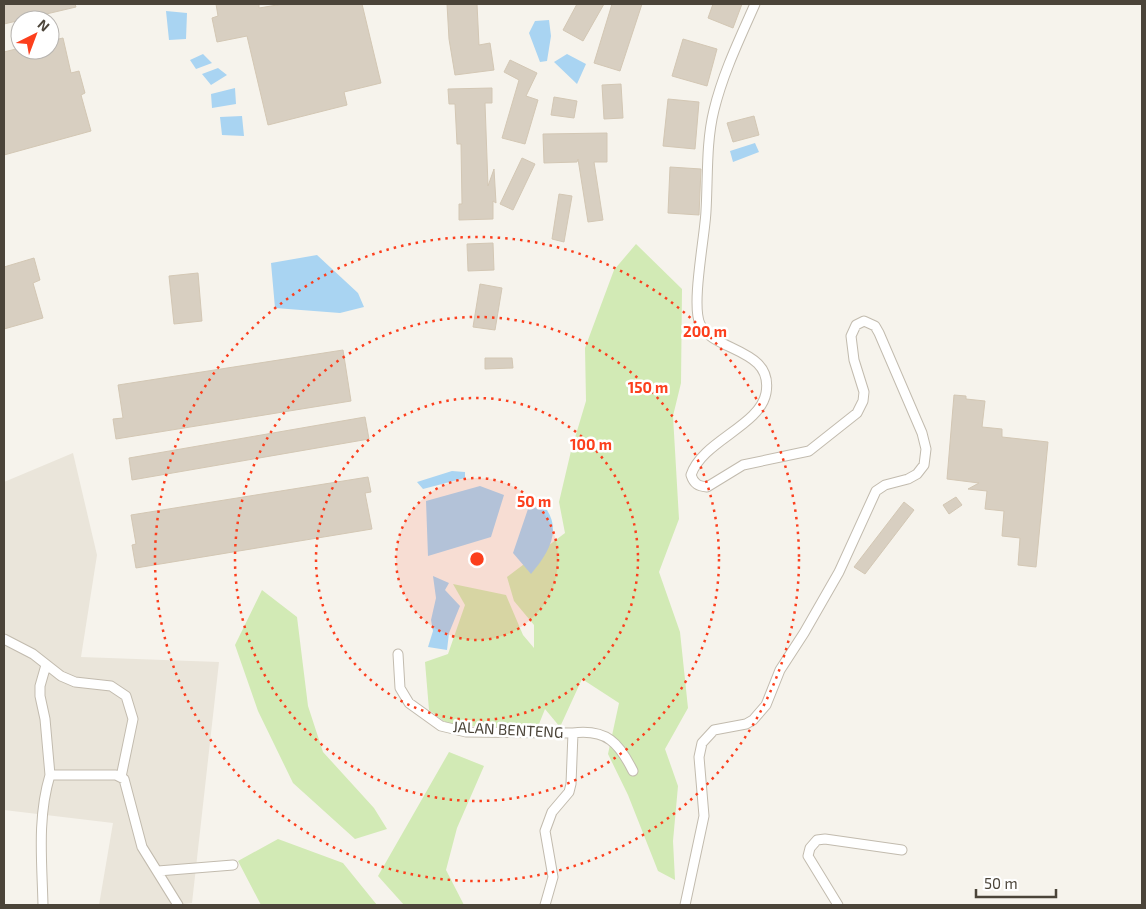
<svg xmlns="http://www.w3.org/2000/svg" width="1146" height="909" viewBox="0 0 1146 909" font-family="'Exo 2',sans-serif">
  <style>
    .residential { fill: #eae5da }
    .green { fill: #d2eab5 }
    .water { fill: #a9d4f2 }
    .building { fill: #d8cfc1; stroke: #d3c7b4 }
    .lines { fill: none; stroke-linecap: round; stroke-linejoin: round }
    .street-casing { stroke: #c2bbae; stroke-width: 11 }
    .street { stroke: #fff; stroke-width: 9 }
    .ring { fill: none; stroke: #fc3f1d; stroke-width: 2.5; stroke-dasharray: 2.5 5 }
    .labels { text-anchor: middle; stroke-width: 5; stroke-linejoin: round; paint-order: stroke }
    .street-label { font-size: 15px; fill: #4b4439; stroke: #fff }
    .centre { fill: #fc3f1d; stroke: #fff; stroke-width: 2.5 }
    .ring-label { font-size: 15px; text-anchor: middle; font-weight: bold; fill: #fc3f1d; stroke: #fff; stroke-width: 5; stroke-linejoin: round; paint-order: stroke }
  </style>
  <rect width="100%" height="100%" fill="#f6f3ec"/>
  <!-- residential -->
  <path class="residential" d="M73,453L97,555L81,657L219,662L192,903L175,905H99L113,823L4,810V482Z"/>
  <!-- green -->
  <path class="green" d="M636,244L682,289L681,383L673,416L679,519L659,572L680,632L688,708L665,749L678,786L673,841L675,880L658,871L628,795L608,754L619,703L582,679L560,727L545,709L537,729L449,725L429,710L425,662L448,654L465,605L453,584L506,595L523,635L534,648V625L514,601L507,577L565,533L559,502L571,451L586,401L585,348L614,270Z
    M262,590L297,617L308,706L323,752L374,808L387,829L355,839L293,783L258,711L235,645Z
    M449,752L484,766L457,828L446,870L464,905H404L378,876Z
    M278,839L343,863L377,905H261L238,861Z"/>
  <!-- water -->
  <path class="water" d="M166,11L187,13L186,39L169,40Z
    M549,20L551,36L547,61L540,62L529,33L535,21Z
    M203,54L212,63L196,69L190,60Z
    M567,54L586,64L577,84L554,62Z
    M218,68L227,75L211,85L202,74Z
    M235,88L236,104L212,108L211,94Z
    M242,116L244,136L222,135L220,117Z
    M755,143L759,152L733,162L730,151Z
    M317,255L358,293L364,307L340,313L275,308L271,263Z
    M452,471L465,472V478L423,489L417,482Z
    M480,486L504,495L491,537L428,556L426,501Z
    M529,506L547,510C562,533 546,556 531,574L513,553Z
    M433,576L449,583L445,590L460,606L449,633L447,650L428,647L433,631L431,620L436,598Z"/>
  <!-- building -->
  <path class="building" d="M4,4H75L76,7L4,24Z
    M216,4H259V8L283,4H362L381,83L344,92L347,105L268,125L247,36L217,42L212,18L218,16Z
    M447,4H477L479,45L490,43L494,70L455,75L449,39Z
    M577,4H604L583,41L563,30Z
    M612,4H642L620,71L594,63Z
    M713,4H742L733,28L708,18Z
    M63,38L71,73L79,71L85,93L81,95L91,131L4,155V52L20,48V50H50V41Z
    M683,39L717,49L707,86L672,76Z
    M510,60L537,73L526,96L538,100L525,144L502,138L519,80L504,72Z
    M621,84L623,118L604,119L602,85Z
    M492,88V103H485L488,186L494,169L496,203L493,201V219L459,220V204H462L461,144H457L455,104H449L448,89Z
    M554,97L577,101L574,118L551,115Z
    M668,99L699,102L695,149L663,146Z
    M754,116L759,135L733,142L727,123Z
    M607,133V162H594L603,220L588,222L578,159L577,162L544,163L543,134Z
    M522,158L535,164L513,210L500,204Z
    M670,167L701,169L699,215L668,213Z
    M559,194L572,196L564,242L552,239Z
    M493,243L494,270L468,271L467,244Z
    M34,258L40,280L33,283L43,318L4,329V267Z
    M198,273L202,321L174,324L169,276Z
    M480,284L502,288L495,330L473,327Z
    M343,350L351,401L116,439L113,419L123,418L118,385Z
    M485,358H512L513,368L485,369Z
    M954,395L966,396V399L985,401L982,427L1002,429V437L1048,442L1036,567L1018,565L1020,538L1002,536L1004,511L985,509L987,491L968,489L979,483L947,479Z
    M365,417L369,439L132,480L129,458Z
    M368,477L371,492L365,493L372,529L136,568L132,545L136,544L131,515Z
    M956,497L962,505L949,514L943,505Z
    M904,502L914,510L865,574L854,567Z"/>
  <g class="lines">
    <!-- street casing -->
    <g class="street-casing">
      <path id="street" d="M4,639L33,654L61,676L75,682L111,686L126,696L133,719L121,777
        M398,654L400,688L409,703L441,726L466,732L573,733L571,784L569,792L552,812L545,831L553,877L545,905
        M46,665L40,686V696L45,719L50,775H116L124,779L142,847L178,905
        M573,733C607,729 619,743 633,771
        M158,871L233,865
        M43,905C42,862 37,818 50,775
        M685,905L704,816L699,757L702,743L714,730L746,724L753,720L766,705L780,670L804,633L839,572L876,491L885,485L908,479L917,474L924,465L926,449L922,433L879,333L875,326L864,321L856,325L851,336L854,360L864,392L863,401L857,413L809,451L743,465L707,487C698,486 694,484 691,475C702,441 760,426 766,393C774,348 713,352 700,324C691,304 705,236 706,211C708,177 706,142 714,110C723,73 740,38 755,4
        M838,905L808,856L810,848L817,840L825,839L902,850"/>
    </g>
    <!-- street -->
    <use href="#street" class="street"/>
  </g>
  <!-- distance rings -->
  <circle cx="477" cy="559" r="81" fill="#fc3f1d" fill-opacity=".12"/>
  <g class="ring">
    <circle cx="477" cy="559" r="81"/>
    <circle cx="477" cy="559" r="161"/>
    <circle cx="477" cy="559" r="242"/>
    <circle cx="477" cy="559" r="322"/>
  </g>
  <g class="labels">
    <!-- street labels -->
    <g class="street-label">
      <text transform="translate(508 730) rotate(3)" y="5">JALAN BENTENG</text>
    </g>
  </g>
  <circle cx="477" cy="559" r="8" class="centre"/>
  <g class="ring-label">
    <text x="705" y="337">200 m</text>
    <text x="648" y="393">150 m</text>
    <text x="591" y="450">100 m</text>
    <text x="534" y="507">50 m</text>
  </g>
  <!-- border -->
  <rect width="1146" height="909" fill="none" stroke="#4b4439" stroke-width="10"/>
  <!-- north arrow -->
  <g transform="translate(35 35) rotate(42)"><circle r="24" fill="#ffffff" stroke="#b7b4b0"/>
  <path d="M0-4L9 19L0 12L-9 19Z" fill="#fc3f1d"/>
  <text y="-8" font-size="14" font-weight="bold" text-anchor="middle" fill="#4b4439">N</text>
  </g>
  <!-- scale -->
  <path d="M976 889v8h80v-8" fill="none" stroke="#4b4439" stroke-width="2.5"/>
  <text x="984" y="889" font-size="15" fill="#4b4439" stroke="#ffffff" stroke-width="4" paint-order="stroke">50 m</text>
</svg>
